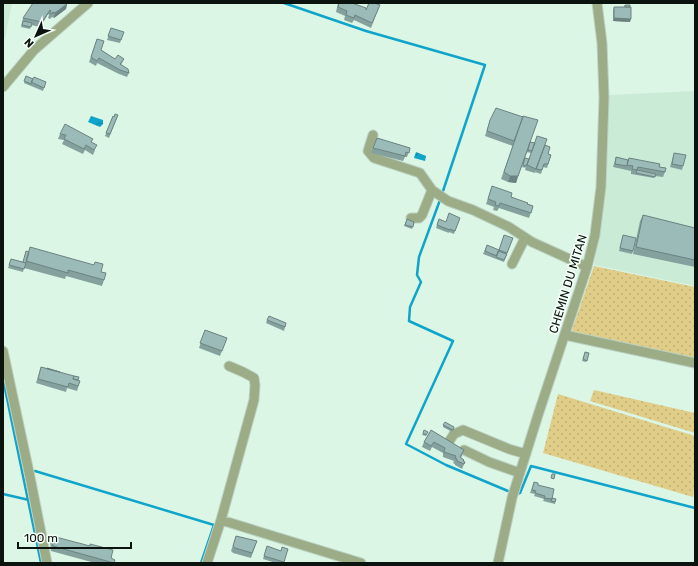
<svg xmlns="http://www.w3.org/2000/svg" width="698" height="566" viewBox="0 0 698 566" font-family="Rubik,sans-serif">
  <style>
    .built { fill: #caecd7 }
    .grass { fill: url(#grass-dots) }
    .water { fill: url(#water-waves) }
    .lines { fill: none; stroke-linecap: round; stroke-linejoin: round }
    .stream { stroke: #0fa4c9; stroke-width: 2.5 }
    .minor-casing { stroke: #bad2c3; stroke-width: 11 }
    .minor { stroke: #9cac87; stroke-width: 9 }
    .wall { fill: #85a19e; fill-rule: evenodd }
    .shaded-wall { fill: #6c8381 }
    .building { fill: #9bbbb8; stroke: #6c8381 }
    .labels { text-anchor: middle; stroke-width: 3.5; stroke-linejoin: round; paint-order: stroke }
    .street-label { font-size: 12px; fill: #0a130e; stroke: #f4fff8 }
  </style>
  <defs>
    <pattern id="grass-dots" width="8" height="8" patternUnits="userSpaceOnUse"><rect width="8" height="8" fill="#dfcd88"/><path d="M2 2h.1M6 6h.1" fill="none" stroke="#beaf74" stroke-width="1.8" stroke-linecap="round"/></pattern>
    <pattern id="water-waves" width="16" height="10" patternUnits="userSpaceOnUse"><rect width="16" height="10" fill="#0fa4c9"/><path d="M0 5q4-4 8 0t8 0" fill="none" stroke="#0d84a2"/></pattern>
  </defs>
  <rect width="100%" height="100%" fill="#dcf6e6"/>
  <!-- built -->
  <path class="built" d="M3,3H12L5,39H3Z
    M695,91V286L594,265L604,203L608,95Z"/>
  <!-- grass -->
  <path class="grass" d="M594,266L695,287V360L571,333Z
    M594,390L695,413V433L590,401Z
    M558,394L695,436V481L693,497L543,453Z"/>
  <!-- water -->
  <path class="water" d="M91,116L103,120V124L100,127L88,122Z
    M416,152L426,156L425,161L414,158Z"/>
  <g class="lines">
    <!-- stream -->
    <path class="stream" d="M284,3L366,31L485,65L440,200L419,257L417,275L421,282L410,307L409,321L453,341L406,444L446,465L508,491
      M3,379L41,563
      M35,471L214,525L201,563
      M3,494L29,500
      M518,494L520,493L531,466L695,508"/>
    <!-- minor casing -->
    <g class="minor-casing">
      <path id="minor" d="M3,87L34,50L88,3
        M373,135L368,151L374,158L420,173L432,190L448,201L473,210L509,227L532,242L587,267
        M411,218H419L422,215L432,190
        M512,264L525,238
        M565,335L695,363
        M3,351L30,477L47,563
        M450,440L454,434L463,430L509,449L526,454
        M464,450L489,462L520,473
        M221,520L361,563
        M207,563L221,520L254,400L255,385L254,378L243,372L229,366
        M498,563L512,498L538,415L587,267L595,235L601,187L604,98L602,43L597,3"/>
    </g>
    <!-- minor -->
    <use href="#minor" class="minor"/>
  </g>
  <!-- wall -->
  <path class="wall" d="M338,3H352L366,10L380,5L371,28L354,20L352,23L344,20L345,16L336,12Z
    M67,4L66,9L54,18L52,17L50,19L48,18L49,15L48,14L40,27L31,25L30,29L21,27L22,23L23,18Z
    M625,5L630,22L613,21V10L614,7H624Z
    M111,28L121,40L120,43L107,40Z
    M97,39L101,50L115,59H124L121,65L129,73L127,77L119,74L97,63L96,66L89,62Z
    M26,76L33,79L46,82L43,91L24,83Z
    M118,115L109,138L105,136L113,116L114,117Z
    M490,120L530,142L545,145L548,154L551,155L547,168L543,167L541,174L535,172L536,171L535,173L525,170L526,166V168L522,167L524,160L516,183L508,182L501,179L514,142L513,146L485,136ZM529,146L527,152L531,153L529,159L525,158Z
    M60,134L93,139L91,142L95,150L93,155L85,150L83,154L62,144L64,140L58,139Z
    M377,138L410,148L407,157H405L403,161L371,153Z
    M674,153L683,166L682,170L670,167Z
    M616,157L659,167L665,172L663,177L655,176L654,178L631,174V171L613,167Z
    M492,186L511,197L533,206L529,218L499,208L497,211L493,210L494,207L486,204Z
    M643,215L695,228V267L633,254L640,221Z
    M460,218L454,234L449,232V233L436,228L439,219L446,222Z
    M407,219L414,222L412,229L404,226Z
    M623,235L633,251L632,254L619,251Z
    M513,238L504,262L483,254L487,245L499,250Z
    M30,247L101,272L104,280L102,286L66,276L65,279L24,268L23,272L8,268L11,259L23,262L29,252Z
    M267,320L286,323L284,331L266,323Z
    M205,330L227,338L220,356L199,348Z
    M585,352L589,353L586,362L582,361Z
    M41,367L60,372L80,381L77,391L67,388L66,392L36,383Z
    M443,425L454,427L452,432L443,427Z
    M431,430L464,450L461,458L465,462L462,469L455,465V464L453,463L454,461L443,457V453L432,447L430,451L422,447L424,442Z
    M428,432L426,436L422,435L423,433Z
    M534,482L552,498L556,499L555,504L543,501L544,499L534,496L535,494L530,493Z
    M52,536L111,558L114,563H95L51,551L50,540Z
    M236,536L257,541L251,558L233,553L231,551Z
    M267,546L281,551L288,549L283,563H276L263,559Z"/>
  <!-- shaded-wall -->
  <path class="shaded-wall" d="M67,4L66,9L54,18L55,13Z
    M50,10L48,14L40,27L42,22Z
    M614,18L631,19L630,22L613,21Z
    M510,176H518L516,183L508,182Z"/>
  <!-- building -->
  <path class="building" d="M33,3H66L67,4L55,13L53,12L52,14L50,13L51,11L50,10L42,22L23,18Z
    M339,3H352L366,8V10L369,3H374L380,5L372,23L355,15L354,18L346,15L347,11L338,7Z
    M625,5H630V7H625Z
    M614,7H631V19L614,18Z
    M23,21L32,23L31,27L22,25Z
    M111,28L124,32L121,40L108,36Z
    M97,39L104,41L101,50L115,59L118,55L124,59L120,64L128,69L129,73L120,70L99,58L97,61L91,57Z
    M26,76L33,79L31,84L24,81Z
    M34,77L46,82L44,88L31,82Z
    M496,108L523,117L514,141L487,131L490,120Z
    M115,114L118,115L110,134L106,133L113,116L114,117Z
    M523,116L538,120L518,176H510L504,172Z
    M65,124L93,139L91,142L97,145L94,150L86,145L84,149L64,139L66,135L60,134Z
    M537,136L547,139L536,169L527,165Z
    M377,138L410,148L409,153L406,152L405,156L373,148Z
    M530,142L535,143L532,151L528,150Z
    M545,145L550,147L548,154L551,155L548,164H544L542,170L536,169Z
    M674,153L686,155L683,166L672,164Z
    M616,157L628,160L627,166L615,164Z
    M525,158L529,159L526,166L523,165Z
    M629,158L660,164L659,167L666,168L665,172L638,167L637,170L632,169L633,166L627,165Z
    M637,170L656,174L655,177L636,173Z
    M492,186L512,193L511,197L528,203L527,204L533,206L531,213L500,203L499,206L495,205L496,202L488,199Z
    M449,213L460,218L455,231L450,229V230L437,225L439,219L446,222Z
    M643,215L695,228V260L636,247Z
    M407,219L414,222L413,227L405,225Z
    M504,235L513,238L507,253L499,250Z
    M623,235L636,238L633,251L620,248Z
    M487,245L499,250L497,256L485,251Z
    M30,247L94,265L95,262L103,264L101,272L106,273L104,280L68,270V273L26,261Z
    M26,251L29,252L26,263L23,262Z
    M498,251L507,254L504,260L496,257Z
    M11,259L26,263L24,269L9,265Z
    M269,316L286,323L285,327L267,320Z
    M205,330L227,338L222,351L200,343Z
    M585,352L589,353L587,361L583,359Z
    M41,367L74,376L73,379L80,381L78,386L69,383L68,387L38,379Z
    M47,368L60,372L47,369Z
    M74,376L79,377L78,380L73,379Z
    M445,422L454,427L453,430L443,425Z
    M424,430L428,432L426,435L423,433Z
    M431,430L464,450L460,457L464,460L463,461L465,462L464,464L457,461V459L455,458L456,456L444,452L445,448L434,442L431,446L424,442Z
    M552,474H555L554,479L551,478Z
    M534,482L538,483V485L554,489L552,499L544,498L545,496L535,493L536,491L532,490Z
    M552,498L556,499L555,502L551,501Z
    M52,536L90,546V544L113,550L111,558L115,560L114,563L53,546Z
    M236,536L257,541L252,553L235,548L233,546Z
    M267,546L281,551L282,547L288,549L284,562L264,556Z"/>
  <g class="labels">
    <!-- street labels -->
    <g class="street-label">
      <text transform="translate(568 284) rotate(-73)" y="4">CHEMIN DU MITAN</text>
    </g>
  </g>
  <!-- border -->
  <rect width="698" height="566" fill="none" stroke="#0a130e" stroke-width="8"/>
  <!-- north arrow -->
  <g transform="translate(36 36) rotate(225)" stroke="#f4fff8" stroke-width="3" paint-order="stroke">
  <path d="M0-3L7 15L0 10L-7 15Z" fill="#0a130e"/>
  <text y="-6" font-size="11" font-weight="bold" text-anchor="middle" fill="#0a130e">N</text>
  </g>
  <!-- scale -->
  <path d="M18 542v6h113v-6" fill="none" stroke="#0a130e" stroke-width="2"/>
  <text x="24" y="542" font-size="12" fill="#0a130e" stroke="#f4fff8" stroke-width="3" paint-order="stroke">100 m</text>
</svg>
